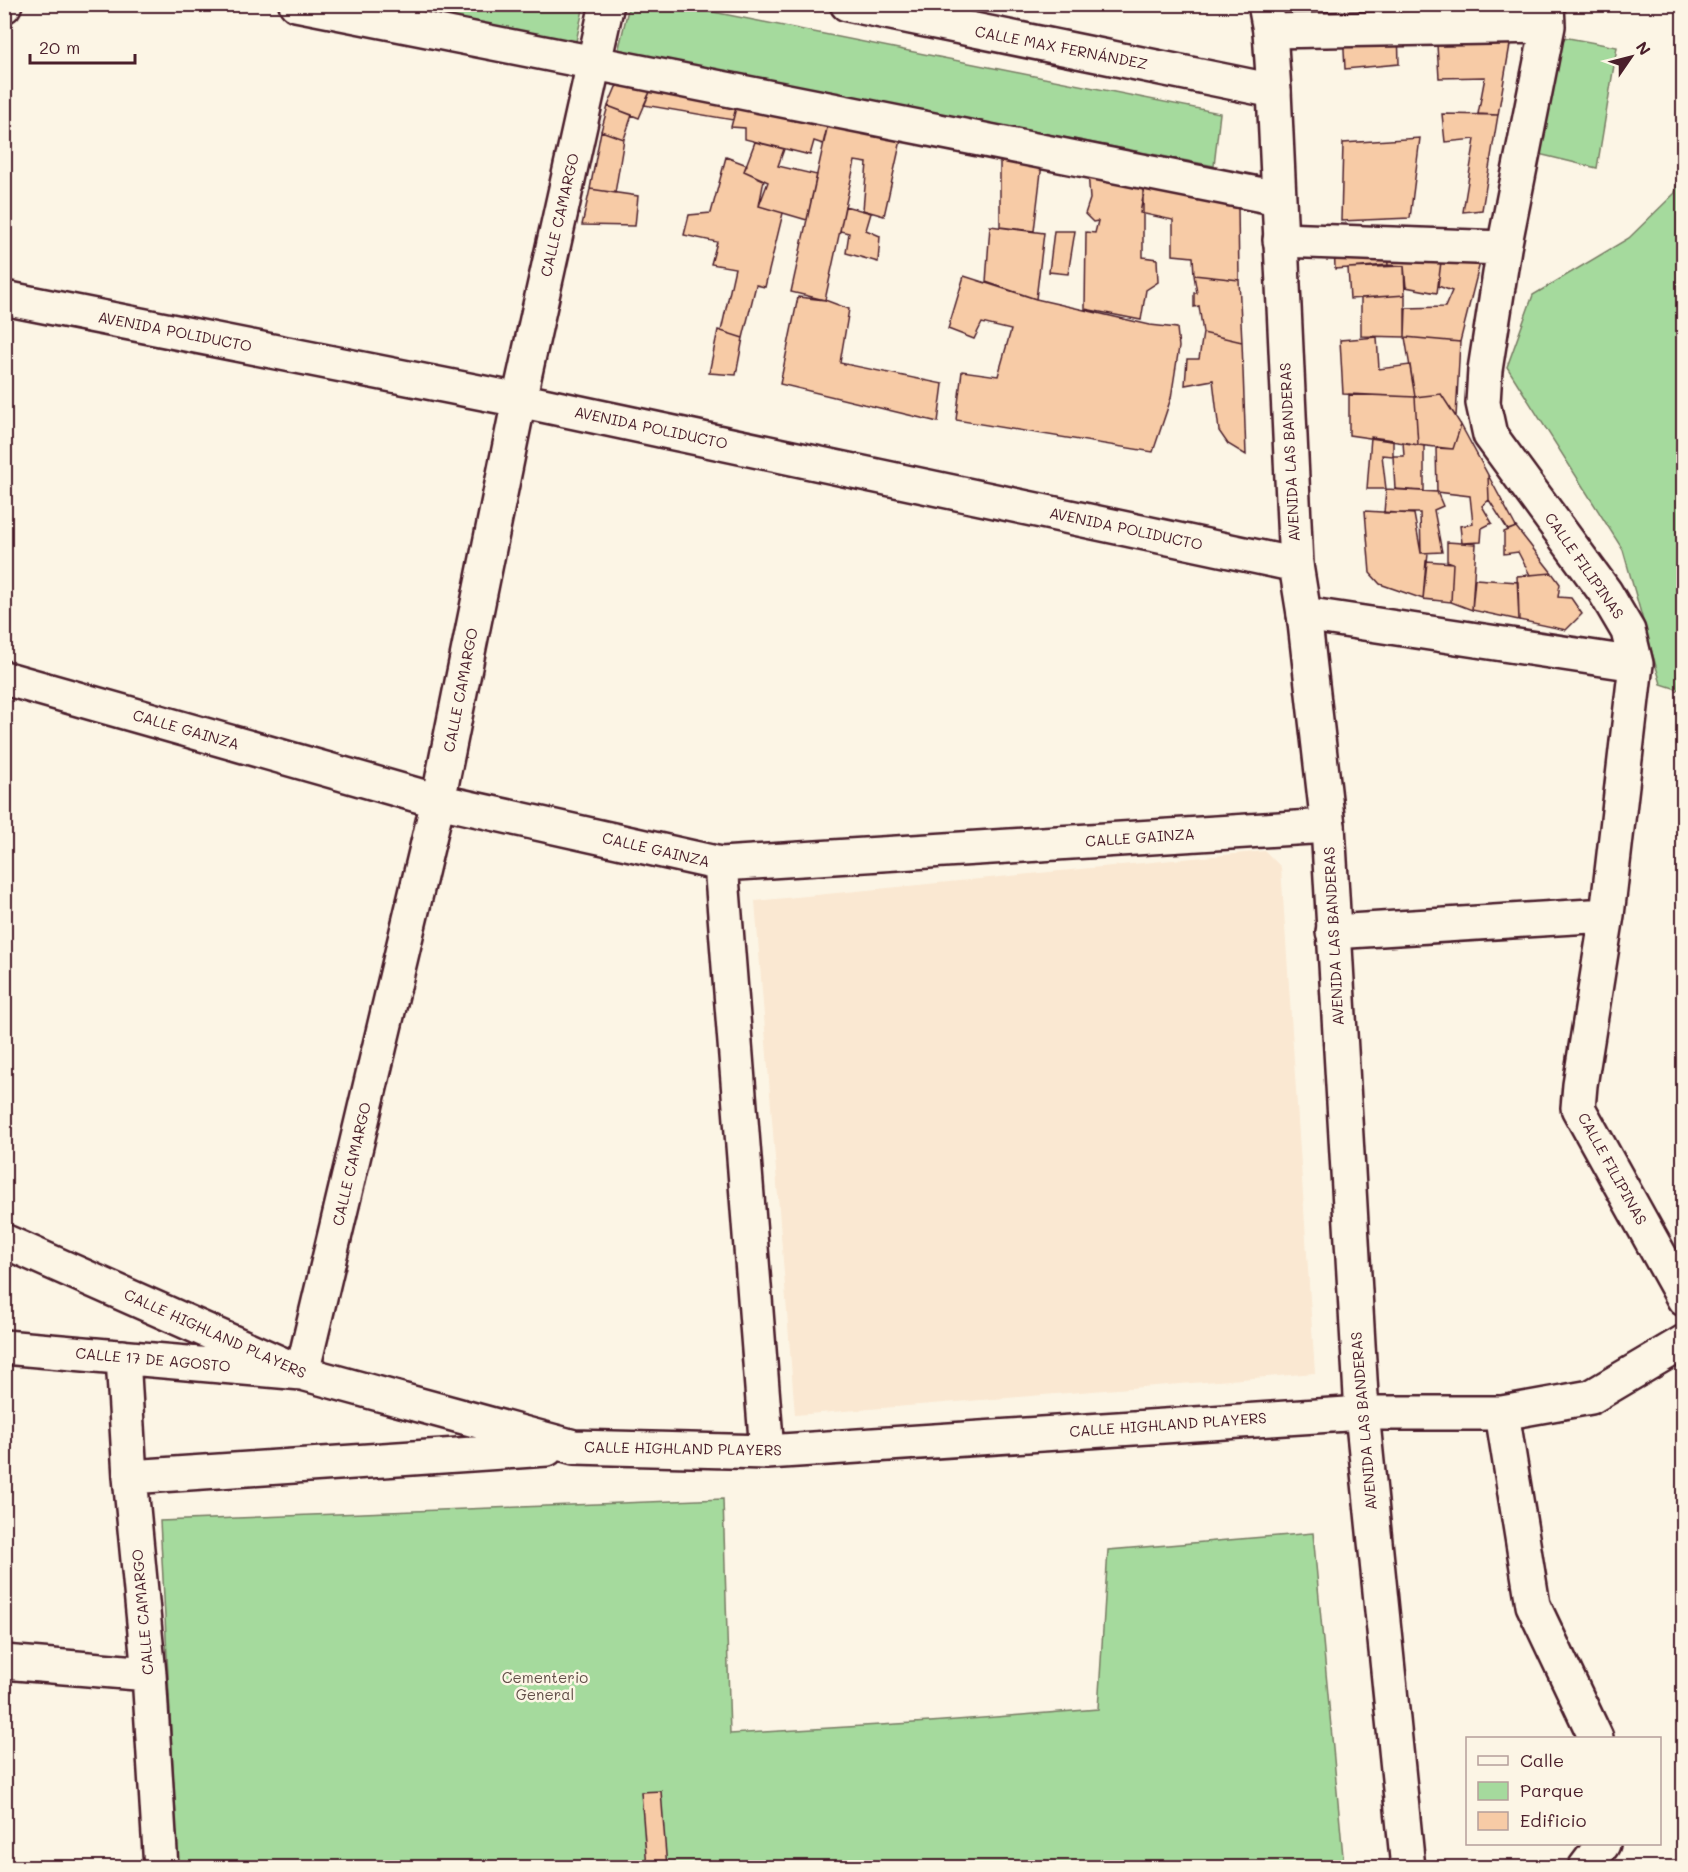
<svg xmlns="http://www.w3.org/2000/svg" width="1688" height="1872" viewBox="0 0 1688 1872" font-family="Mali,sans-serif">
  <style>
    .built { fill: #fae8d2 }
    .green { fill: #a5da9d; stroke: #787c64; stroke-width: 1.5 }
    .building { fill: #f7cba6; stroke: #4a1f2b; stroke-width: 1.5 }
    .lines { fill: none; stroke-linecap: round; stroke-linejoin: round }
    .street-casing { stroke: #4a1f2b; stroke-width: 38 }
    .secondary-casing { stroke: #4a1f2b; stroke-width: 38 }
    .primary-casing { stroke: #4a1f2b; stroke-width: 38 }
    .street { stroke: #fcf5e5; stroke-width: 33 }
    .secondary { stroke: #fcf5e5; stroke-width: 33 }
    .primary { stroke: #fcf5e5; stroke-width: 33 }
    .labels { text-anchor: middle; stroke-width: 5; stroke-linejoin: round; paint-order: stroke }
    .street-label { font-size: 15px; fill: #4a1f2b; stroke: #fcf5e5 }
    .park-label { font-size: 15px; fill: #614e48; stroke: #fcf5e5 }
  </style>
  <rect width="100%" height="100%" fill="#fcf5e5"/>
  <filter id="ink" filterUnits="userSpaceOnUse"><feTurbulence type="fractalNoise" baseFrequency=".0167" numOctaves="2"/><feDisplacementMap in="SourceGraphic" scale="12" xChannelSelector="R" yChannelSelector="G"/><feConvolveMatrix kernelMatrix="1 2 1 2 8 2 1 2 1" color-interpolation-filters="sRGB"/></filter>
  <g filter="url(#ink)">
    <!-- built -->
    <path class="built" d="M1265,851L1281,867L1315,1373L795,1415L755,901Z"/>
    <!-- green -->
    <path class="green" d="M374,5H584L575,46Z
      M629,5H678L1220,113L1214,166L618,52Z
      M1547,34L1617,47L1597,168L1526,151Z
      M1683,146V691L1661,684L1623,550L1507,367L1533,295L1629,238L1675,193Z
      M723,1499L730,1734L930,1722L1098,1709L1108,1550L1313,1533L1344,1867H178L160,1521Z"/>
    <!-- building -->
    <path class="building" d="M1328,4H1386L1332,8Z
      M1513,27L1498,115L1478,114L1485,77L1439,78L1436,28Z
      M1398,29L1399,64L1345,69L1343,30Z
      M632,77L653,85L639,118L608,106L616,87Z
      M653,85L738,99L733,120L644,105Z
      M740,92L830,115L823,144L814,141L810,155L745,139V128L731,127Z
      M608,106L632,115L624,139L601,131Z
      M1442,114L1498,115L1482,210L1463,212L1475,139L1445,142Z
      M830,115L903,131L884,216L863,210L867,163L855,161L825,300L791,292Z
      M601,131L624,139L615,193L590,189Z
      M1420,138L1410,218L1341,221L1343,143Z
      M755,142L784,149L778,166L817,175L807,220L759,206L768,182L744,171Z
      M1000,146L1043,155L1034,231L1000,227Z
      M726,157L747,165L744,171L764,180L759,206L783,213L765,287L756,285L743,338L721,331L735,268L711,264L717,242L684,235L689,215L711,213Z
      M1088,171L1143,181V257L1157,259L1158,282L1146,290L1141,320L1085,309L1086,232L1095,233L1098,221L1093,222L1085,214L1090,199Z
      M1146,182L1225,200L1238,208L1239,280L1194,275L1193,257L1173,255V220L1140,213Z
      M590,189L638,196L635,226L582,225Z
      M845,206L871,213L866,230L880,236L878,262L846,253L849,233L840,231Z
      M990,226L1044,233L1036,299L986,282Z
      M1054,231H1075L1068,274L1049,272Z
      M1334,242L1386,244L1388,265L1335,269Z
      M1386,244L1443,246L1437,293L1406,287L1404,266L1388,265Z
      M1443,246L1484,247L1460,342L1405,337L1406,308L1445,307L1452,291L1438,286Z
      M1404,266L1405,295L1350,299L1348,268Z
      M1194,275L1239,280L1242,342L1203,333L1199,306L1194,307V293H1197Z
      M964,276L1036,299L1150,325L1177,328L1179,347L1171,398L1153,452L956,420L962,371L998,376L1011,330L982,323L974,339L948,329Z
      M1405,295V337L1361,336V298Z
      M798,297L825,300L849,309L840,363L943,384L938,422L780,384Z
      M718,330L743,338L736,375L709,373Z
      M1203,333L1242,342L1246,455L1228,444L1219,431L1213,380L1185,385L1187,359H1199Z
      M1377,337L1379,369L1410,365L1415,397L1343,394L1340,340Z
      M1405,337L1460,342L1456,417L1441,394L1415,397Z
      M1349,394L1415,397L1418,445L1349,435Z
      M1441,394L1461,425L1453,449L1418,445L1415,397Z
      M1461,425L1488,475L1489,500L1482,506L1492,523L1482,528L1481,542L1462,543L1460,526L1473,524L1470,496L1437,492L1436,448L1453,449Z
      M1371,437L1393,440V456L1382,455L1386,489H1367Z
      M1403,442L1424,446V491L1395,489L1393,456H1404Z
      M1488,475L1516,527L1508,530L1489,500Z
      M1386,489L1437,492L1443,506L1434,510L1442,552L1421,553L1420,513H1384Z
      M1365,511L1414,514L1421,553H1428L1423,599L1380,584L1370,573Z
      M1516,527L1552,573L1530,575L1518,552L1504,554V532Z
      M1447,542L1476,544L1472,610L1451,602L1453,563L1447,561Z
      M1426,561L1453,563L1451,602L1423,599Z
      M1552,573L1560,584L1558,597L1571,598L1582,614L1566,630L1519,620L1517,576Z
      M1475,579L1518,582L1519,620L1472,610Z
      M661,1791L667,1868H647L641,1792Z"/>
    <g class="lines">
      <!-- street casing -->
      <g class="street-casing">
        <path id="street" d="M296,4L1278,198
          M847,4L1274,91
          M1547,4L1548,26L1504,248L1485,370L1483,403L1490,435L1605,592L1628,631L1636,664L1607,915L1580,1085L1578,1108L1684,1299
          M4,6L5,4
          M1270,31L1548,26
          M1280,240L1504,248
          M1304,614L1636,664
          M4,678L438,801L721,864L1328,826
          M721,864L767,1452
          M1333,932L1607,915
          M4,1241L302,1373L574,1447L767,1452L1362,1413H1502L1591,1397L1684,1342
          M4,1347L302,1373L438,801L519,400L607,4
          M123,1357L130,1477L149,1674L161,1868
          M1502,1413L1533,1605L1596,1738
          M130,1477L547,1449
          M4,1662L149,1674
          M1585,1868L1603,1844"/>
      </g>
      <!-- secondary casing -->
      <g class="secondary-casing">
        <path id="secondary" d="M4,298L519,400L1296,565"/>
      </g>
      <!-- primary casing -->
      <g class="primary-casing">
        <path id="primary" d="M1265,4L1270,31L1274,91L1296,565L1304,614L1328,826L1362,1413L1408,1868"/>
      </g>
      <!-- street -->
      <use href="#street" class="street"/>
      <!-- secondary -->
      <use href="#secondary" class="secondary"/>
      <!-- primary -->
      <use href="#primary" class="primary"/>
    </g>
  </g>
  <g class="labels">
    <!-- street labels -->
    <g class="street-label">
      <text transform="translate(1061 48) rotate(11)" y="5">CALLE MAX FERNÁNDEZ</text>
      <text transform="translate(560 215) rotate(-77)" y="5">CALLE CAMARGO</text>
      <text transform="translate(175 332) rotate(11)" y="5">AVENIDA POLIDUCTO</text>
      <text transform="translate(651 428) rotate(12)" y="5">AVENIDA POLIDUCTO</text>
      <text transform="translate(1290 452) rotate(-93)" y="5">AVENIDA LAS BANDERAS</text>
      <text transform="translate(1126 529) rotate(12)" y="5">AVENIDA POLIDUCTO</text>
      <text transform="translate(1584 566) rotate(55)" y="5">CALLE FILIPINAS</text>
      <text transform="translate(461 690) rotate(-79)" y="5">CALLE CAMARGO</text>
      <text transform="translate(186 730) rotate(16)" y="5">CALLE GAINZA</text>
      <text transform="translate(1140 838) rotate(-4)" y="5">CALLE GAINZA</text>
      <text transform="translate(656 850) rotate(13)" y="5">CALLE GAINZA</text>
      <text transform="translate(1334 936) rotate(-93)" y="5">AVENIDA LAS BANDERAS</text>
      <text transform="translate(352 1164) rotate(-77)" y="5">CALLE CAMARGO</text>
      <text transform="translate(1612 1169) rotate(61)" y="5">CALLE FILIPINAS</text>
      <text transform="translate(215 1334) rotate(24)" y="5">CALLE HIGHLAND PLAYERS</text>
      <text transform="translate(153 1360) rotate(5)" y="5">CALLE 17 DE AGOSTO</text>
      <text transform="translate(1364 1421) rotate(-95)" y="5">AVENIDA LAS BANDERAS</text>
      <text transform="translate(1168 1425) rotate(-4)" y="5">CALLE HIGHLAND PLAYERS</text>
      <text transform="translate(683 1449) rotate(1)" y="5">CALLE HIGHLAND PLAYERS</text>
      <text transform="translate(143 1612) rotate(-95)" y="5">CALLE CAMARGO</text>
    </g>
    <!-- park labels -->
    <g class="park-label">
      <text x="545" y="1683">Cementerio<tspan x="545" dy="17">General</tspan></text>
    </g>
  </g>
  <!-- margin -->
  <rect width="1688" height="1872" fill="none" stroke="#fcf5e5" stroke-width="24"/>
  <rect x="12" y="12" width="1664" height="1848" fill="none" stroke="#4a1f2b" stroke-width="2" filter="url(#ink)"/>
  <!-- legend -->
  <rect x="1466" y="1737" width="195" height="108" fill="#fcf5e5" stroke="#b59f9b" stroke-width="1.5"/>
  <rect x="1478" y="1756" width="30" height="9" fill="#fcf5e5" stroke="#b59f9b" stroke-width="1.5"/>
  <text x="1520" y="1767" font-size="18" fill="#4a1f2b">Calle</text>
  <rect x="1478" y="1782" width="30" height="18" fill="#a5da9d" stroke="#b59f9b" stroke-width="1.5"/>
  <text x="1520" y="1797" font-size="18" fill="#4a1f2b">Parque</text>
  <rect x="1478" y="1812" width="30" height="18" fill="#f7cba6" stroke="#b59f9b" stroke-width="1.5"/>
  <text x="1520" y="1827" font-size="18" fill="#4a1f2b">Edificio</text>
  <!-- north arrow -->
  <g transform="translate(1631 57) rotate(55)" stroke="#fcf5e5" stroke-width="4.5" paint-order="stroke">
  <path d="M0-4.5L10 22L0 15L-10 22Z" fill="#4a1f2b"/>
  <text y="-9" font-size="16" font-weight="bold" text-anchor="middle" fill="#4a1f2b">N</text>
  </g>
  <!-- scale -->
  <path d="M30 54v9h105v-9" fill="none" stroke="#4a1f2b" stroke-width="3"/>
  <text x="39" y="54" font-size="18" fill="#4a1f2b" stroke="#fcf5e5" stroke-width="4.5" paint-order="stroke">20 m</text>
</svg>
